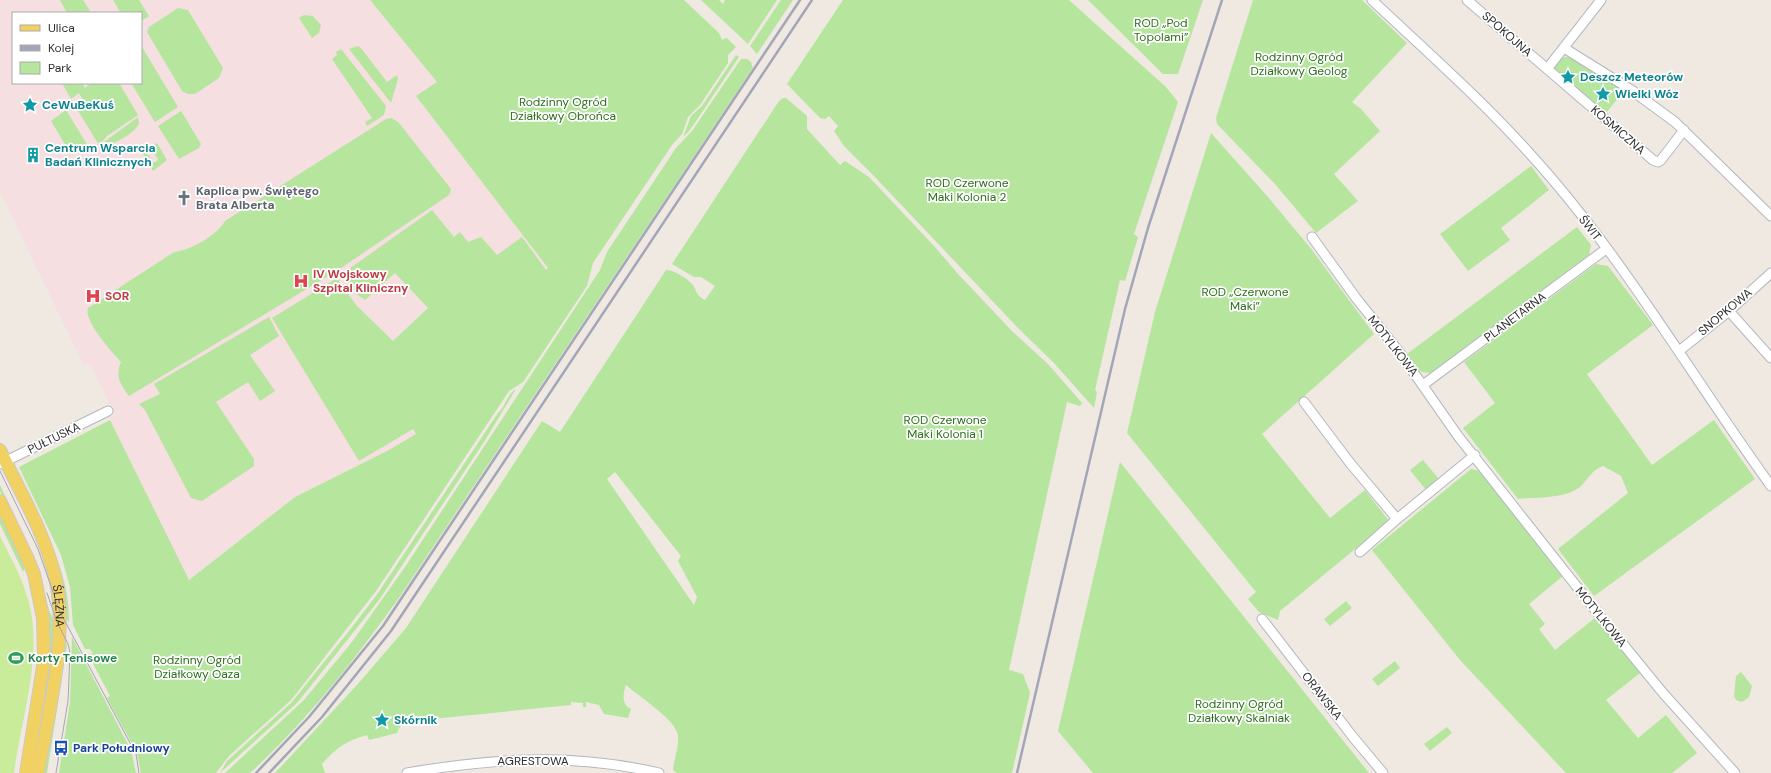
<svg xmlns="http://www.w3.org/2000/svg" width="1771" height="773" viewBox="0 0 1771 773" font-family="'DM Sans',sans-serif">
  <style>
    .medical { fill: #f5dfe0; fill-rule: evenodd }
    .green { fill: #b6e59e; fill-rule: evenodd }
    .pitch { fill: #c9ec9a }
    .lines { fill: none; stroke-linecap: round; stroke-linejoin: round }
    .minor-casing { stroke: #b4b7c1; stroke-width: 11 }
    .major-casing { stroke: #c9c9c9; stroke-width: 14 }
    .minor { stroke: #fff; stroke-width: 9 }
    .major { stroke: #f2d163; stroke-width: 12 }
    .tram { stroke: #a3a6b8; stroke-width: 1 }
    .rail { stroke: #a3a6b8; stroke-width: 2.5 }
    .labels { text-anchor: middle; stroke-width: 3.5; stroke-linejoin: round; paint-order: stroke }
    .park-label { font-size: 12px; fill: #2c6e1b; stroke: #fff }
    .street-label { font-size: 12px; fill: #2e2e2e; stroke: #fff }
    .culture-label { font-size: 12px; font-weight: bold; fill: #0d838f; stroke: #fff; text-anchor: start }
    .worship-label { font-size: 12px; font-weight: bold; fill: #5b616d; stroke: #fff; text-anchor: start }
    .health-label { font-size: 12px; font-weight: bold; fill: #be3a42; stroke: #fff; text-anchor: start }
    .leisure-label { font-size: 12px; font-weight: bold; fill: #27864d; stroke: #fff; text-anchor: start }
    .transit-label { font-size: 12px; font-weight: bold; fill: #164399; stroke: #fff; text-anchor: start }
  </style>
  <rect width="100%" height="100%" fill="#efe9e1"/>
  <!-- medical -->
  <path class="medical" d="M0,0H370L437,82L416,96L574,302L533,364L389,450L295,497L188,580L109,417L115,415L91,366L83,364L0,192ZM13,13H141V83H13Z"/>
  <!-- green -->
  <path class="green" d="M60,0H83L90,11L89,13H67Z
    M113,0H139L149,16L141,21V13H121Z
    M370,0H684L719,33L722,40L727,38L736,47L728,55V63L700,105L688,117L682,134L672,145L593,263L587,286L523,382L509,391L376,591L299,690L291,700L229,756L216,773H141L137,753L107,698L110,696L88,654L93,653L90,649H85L73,625L70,587L61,555L19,467L110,420L189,580L295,497L389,450L416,434L413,429L359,461L272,318L337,278L356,305L393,341L428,308L395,273L365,300L355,293L342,274L432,210L454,237L460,232L468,242L481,237L497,255L522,237L546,270L548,268L416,96L437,82Z
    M701,0H719L723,4L725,0H777L748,44Z
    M781,0H793L757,54L750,46Z
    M843,0H1069L1166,87L1178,102L1134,234L1138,237L1125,281L1120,280L1095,390L1097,392L1094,408L1054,363L1018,328L873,175L844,146L834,131L838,126L829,116L825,119L820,118L787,84Z
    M1088,0H1203L1178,74H1163Z
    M1253,0H1362L1407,43L1352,102L1361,109L1380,131L1334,174L1358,201L1316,233L1275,184L1217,124L1216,118Z
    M178,8L188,10L223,68L219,78L195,94H188L182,91L147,32L149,27Z
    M304,15L313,16L321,25L319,33L312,38L299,18Z
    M358,46L361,48L387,82L397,75L398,79L391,103L349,49Z
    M142,47L178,107L155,122L131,83H141Z
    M341,49L386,106L384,115L367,126L365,122L372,118L332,59L337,55L336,52Z
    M736,55L739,57L690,130L683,137L691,116L702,106Z
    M1564,57H1570L1624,91L1606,113L1555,70L1554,66L1559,59Z
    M741,59H747L751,62L753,68L401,595C356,658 308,720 250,773H225L304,700L352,642L405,567L600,270L607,252L676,148L692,131Z
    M62,83H82L85,88L89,85V83H119L138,115L107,136L99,145L75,106L83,100L79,93L71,99Z
    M783,98H786L807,116V129L840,165L845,161L869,177L934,246L959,275L1012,331L1048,364L1082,403L1080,406L1067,402L1009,670L1023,674L1030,693L1012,773H677L673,770C674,759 679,748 678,736C677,720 638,696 626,685C623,694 621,704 631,709L628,718L604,714L599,705L586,702V707H583V703L571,702V705L402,722L397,733L369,740L367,735C346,741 336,748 322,764L325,773H275L357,685L406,628L542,421L560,432L666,270C673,270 687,278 692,284C698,291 694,294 705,300L715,286L701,277H694L672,264L779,101ZM615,472L681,556L678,561L697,597L694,605L607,479Z
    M66,110L88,146L89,150L85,154L79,145L69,151L51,121Z
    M181,111L201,144L199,148L179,159L158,126Z
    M138,117L139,124C133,134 112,147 100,145Z
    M392,118L399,123L451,189L449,195L338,270L129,396C120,384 115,376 121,362C112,352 83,320 88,308L174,252C191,250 216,236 225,221L386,119Z
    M1211,133L1268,197L1312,250L1374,334L1262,434L1330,518L1365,490L1389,521L1280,611L1278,620L1259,612L1248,599L1256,592L1127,433L1155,312Z
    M157,143L167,160L153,171L142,152L145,150L153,162H156L158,159L150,148Z
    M1531,166L1549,190L1501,228L1510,240L1468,271L1440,234Z
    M1577,227L1591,245L1589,255L1430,373L1421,372L1407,354Z
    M1596,264L1608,266L1653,325L1587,374L1652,465L1714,420L1755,479L1594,596L1558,549L1628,493L1621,476L1603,466C1590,471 1589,479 1580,487C1564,499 1537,497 1518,499L1463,428L1495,403L1464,362Z
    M269,317L279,336L250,355L275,391L260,401L248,382L216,402L254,459V466L202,501L191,498L145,410L139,404L160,394L154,384Z
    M516,389L484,442L379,600L298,702L220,773L227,761L292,702L353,626L378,593L498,413C506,406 507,394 516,389Z
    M1423,460L1439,479L1426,490L1410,470Z
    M1120,462L1369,773H1093L1058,731Z
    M1471,469L1480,471L1563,576L1529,604L1545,624L1539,629L1555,650L1596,617L1640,673L1606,700L1638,738L1666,715L1697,753L1672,773H1566L1460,660L1372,550Z
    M0,485L34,558L50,613L56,622L54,645L34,773H30L49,651L14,521L0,491Z
    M0,512L25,568L23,572L0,524Z
    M42,522C56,555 70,586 69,623L66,618L65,601Z
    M1346,601L1352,608L1330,626L1324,619Z
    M72,637L131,750L136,773H59L70,702Z
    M65,641L67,645L47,773H43Z
    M1395,661L1400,668L1378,686L1372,679Z
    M1741,672L1752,686L1749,697L1742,702L1736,700L1734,696L1736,676Z
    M1447,727L1452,733L1430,751L1424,744Z"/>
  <!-- pitch -->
  <path class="pitch" d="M0,536C11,558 23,579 29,603C43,654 21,721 14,773H0Z"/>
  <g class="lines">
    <!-- minor casing -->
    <g class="minor-casing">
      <path id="minor" d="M1372,0C1425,50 1483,101 1531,155C1623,256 1691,376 1771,486
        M1467,0L1653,160L1658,162L1661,160L1684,130
        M1564,48L1630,89L1675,122L1771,216
        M1547,69L1601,0
        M1312,237L1356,298L1400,353L1458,436L1600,616L1663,693L1735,773
        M1729,311L1771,358
        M1679,351L1729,311L1771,273
        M1423,385L1606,249
        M1304,402L1350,463L1397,519L1475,455
        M0,464L108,411
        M1360,552L1397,519
        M1262,619L1353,737L1383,773
        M407,773C493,758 573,753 659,773"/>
    </g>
    <!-- major casing -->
    <g class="major-casing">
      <g id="major">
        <path id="s1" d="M0,450C20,492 46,535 56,581C68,639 48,714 38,773"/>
        <path d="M0,501L27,557L34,574L43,618L44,660L26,773"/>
      </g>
    </g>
    <!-- minor -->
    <use href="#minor" class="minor"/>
    <!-- major -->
    <use href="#major" class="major"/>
    <!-- tram -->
    <path class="tram" d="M0,471L38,549L60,612L136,754L139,773
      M47,593L57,622L68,644L70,653L68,701L56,773"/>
    <!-- rail -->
    <path class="rail" d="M256,773L309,717L383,626L800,0
      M269,773L322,717L391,631L812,0
      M1017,773L1125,309L1148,228L1222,0"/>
  </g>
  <!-- icons -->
  <defs>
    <g id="sight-bare" transform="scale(1.2)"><path d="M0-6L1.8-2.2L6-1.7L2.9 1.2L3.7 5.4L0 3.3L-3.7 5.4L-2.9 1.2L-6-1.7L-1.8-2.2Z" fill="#0f9aa8" stroke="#fff" stroke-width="2.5" paint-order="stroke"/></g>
    <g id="building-bare" transform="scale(1.2)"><path d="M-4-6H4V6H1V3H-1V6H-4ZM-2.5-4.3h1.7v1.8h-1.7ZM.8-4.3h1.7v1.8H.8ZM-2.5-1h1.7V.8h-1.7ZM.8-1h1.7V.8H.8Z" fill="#0f9aa8" stroke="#fff" stroke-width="2.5" paint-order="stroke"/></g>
    <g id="church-bare" transform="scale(1.2)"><path d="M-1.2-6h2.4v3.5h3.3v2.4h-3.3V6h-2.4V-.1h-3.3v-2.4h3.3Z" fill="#6b7280" stroke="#fff" stroke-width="2.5" paint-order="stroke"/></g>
    <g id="hospital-bare" transform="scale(1.2)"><path d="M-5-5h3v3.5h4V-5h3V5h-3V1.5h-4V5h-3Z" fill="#e0444e" stroke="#fff" stroke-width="2.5" paint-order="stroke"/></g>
    <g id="stadium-bare" transform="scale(1.2)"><path d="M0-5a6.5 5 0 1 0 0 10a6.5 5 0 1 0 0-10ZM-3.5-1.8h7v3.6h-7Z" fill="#2e9e5b" stroke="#fff" stroke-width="2.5" paint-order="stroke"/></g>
    <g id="bus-bare" transform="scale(1.2)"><path d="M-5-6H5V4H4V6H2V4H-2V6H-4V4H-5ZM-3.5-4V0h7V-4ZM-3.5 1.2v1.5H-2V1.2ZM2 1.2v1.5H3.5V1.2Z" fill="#1a4fb4" stroke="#fff" stroke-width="2.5" paint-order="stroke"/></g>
  </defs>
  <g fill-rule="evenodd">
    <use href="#sight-bare" x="1568" y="77"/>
    <use href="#sight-bare" x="1603" y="94"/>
    <use href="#sight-bare" x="30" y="105"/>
    <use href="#building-bare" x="33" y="155"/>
    <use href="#church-bare" x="184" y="198"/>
    <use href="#hospital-bare" x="301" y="281"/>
    <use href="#hospital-bare" x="93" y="296"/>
    <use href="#stadium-bare" x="16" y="658"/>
    <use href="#sight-bare" x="382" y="720"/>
    <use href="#bus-bare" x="61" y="748"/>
  </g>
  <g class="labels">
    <!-- park labels -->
    <g class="park-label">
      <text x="1161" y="27">ROD „Pod<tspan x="1161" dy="14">Topolami”</tspan></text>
      <text x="1299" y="61">Rodzinny Ogród<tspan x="1299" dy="14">Działkowy Geolog</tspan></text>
      <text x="563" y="106">Rodzinny Ogród<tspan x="563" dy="14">Działkowy Obrońca</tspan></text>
      <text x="967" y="187">ROD Czerwone<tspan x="967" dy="14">Maki Kolonia 2</tspan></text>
      <text x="1245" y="296">ROD „Czerwone<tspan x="1245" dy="14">Maki”</tspan></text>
      <text x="945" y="424">ROD Czerwone<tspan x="945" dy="14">Maki Kolonia 1</tspan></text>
      <text x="197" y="664">Rodzinny Ogród<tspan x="197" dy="14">Działkowy Oaza</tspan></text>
      <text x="1239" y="708">Rodzinny Ogród<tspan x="1239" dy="14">Działkowy Skalniak</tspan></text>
    </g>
    <!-- street labels -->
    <g class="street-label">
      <text transform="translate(1507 34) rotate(41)" y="4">SPOKOJNA</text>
      <text transform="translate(1618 130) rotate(41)" y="4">KOSMICZNA</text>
      <text transform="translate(1590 228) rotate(52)" y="4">ŚWIT</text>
      <text transform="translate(1725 312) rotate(-40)" y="4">SNOPKOWA</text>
      <text transform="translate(1515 317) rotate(-37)" y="4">PLANETARNA</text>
      <text transform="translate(1393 346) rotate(52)" y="4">MOTYLKOWA</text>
      <text transform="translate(54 438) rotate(-26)" y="4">PUŁTUSKA</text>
      <text dy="4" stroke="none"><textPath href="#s1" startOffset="168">ŚLĘŻNA</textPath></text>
      <text transform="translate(1601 617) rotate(51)" y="4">MOTYLKOWA</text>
      <text transform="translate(1322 696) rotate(52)" y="4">ORAWSKA</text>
      <text x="533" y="765">AGRESTOWA</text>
    </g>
    <!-- culture labels -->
    <g class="culture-label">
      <text x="1580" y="81">Deszcz Meteorów</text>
      <text x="1615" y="98">Wielki Wóz</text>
      <text x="42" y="109">CeWuBeKuś</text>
      <text x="45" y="152">Centrum Wsparcia<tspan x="45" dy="14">Badań Klinicznych</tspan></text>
      <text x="394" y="724">Skórnik</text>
    </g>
    <!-- worship labels -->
    <g class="worship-label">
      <text x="196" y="195">Kaplica pw. Świętego<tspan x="196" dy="14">Brata Alberta</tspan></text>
    </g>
    <!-- health labels -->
    <g class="health-label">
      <text x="313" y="278">IV Wojskowy<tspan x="313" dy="14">Szpital Kliniczny</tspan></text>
      <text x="105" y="300">SOR</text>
    </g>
    <!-- leisure labels -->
    <g class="leisure-label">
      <text x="28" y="662">Korty Tenisowe</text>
    </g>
    <!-- transit labels -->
    <g class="transit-label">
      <text x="73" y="752">Park Południowy</text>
    </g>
  </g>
  <!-- legend -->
  <rect x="12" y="12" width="130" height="72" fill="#ffffff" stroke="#ababab"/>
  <rect x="20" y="25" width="20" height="6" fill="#f2d163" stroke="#ababab"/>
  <text x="48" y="32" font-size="12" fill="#2e2e2e">Ulica</text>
  <rect x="20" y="45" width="20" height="6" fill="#a3a6b8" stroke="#ababab"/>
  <text x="48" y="52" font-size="12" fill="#2e2e2e">Kolej</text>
  <rect x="20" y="62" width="20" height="12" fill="#b6e59e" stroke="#ababab"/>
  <text x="48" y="72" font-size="12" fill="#2e2e2e">Park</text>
</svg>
